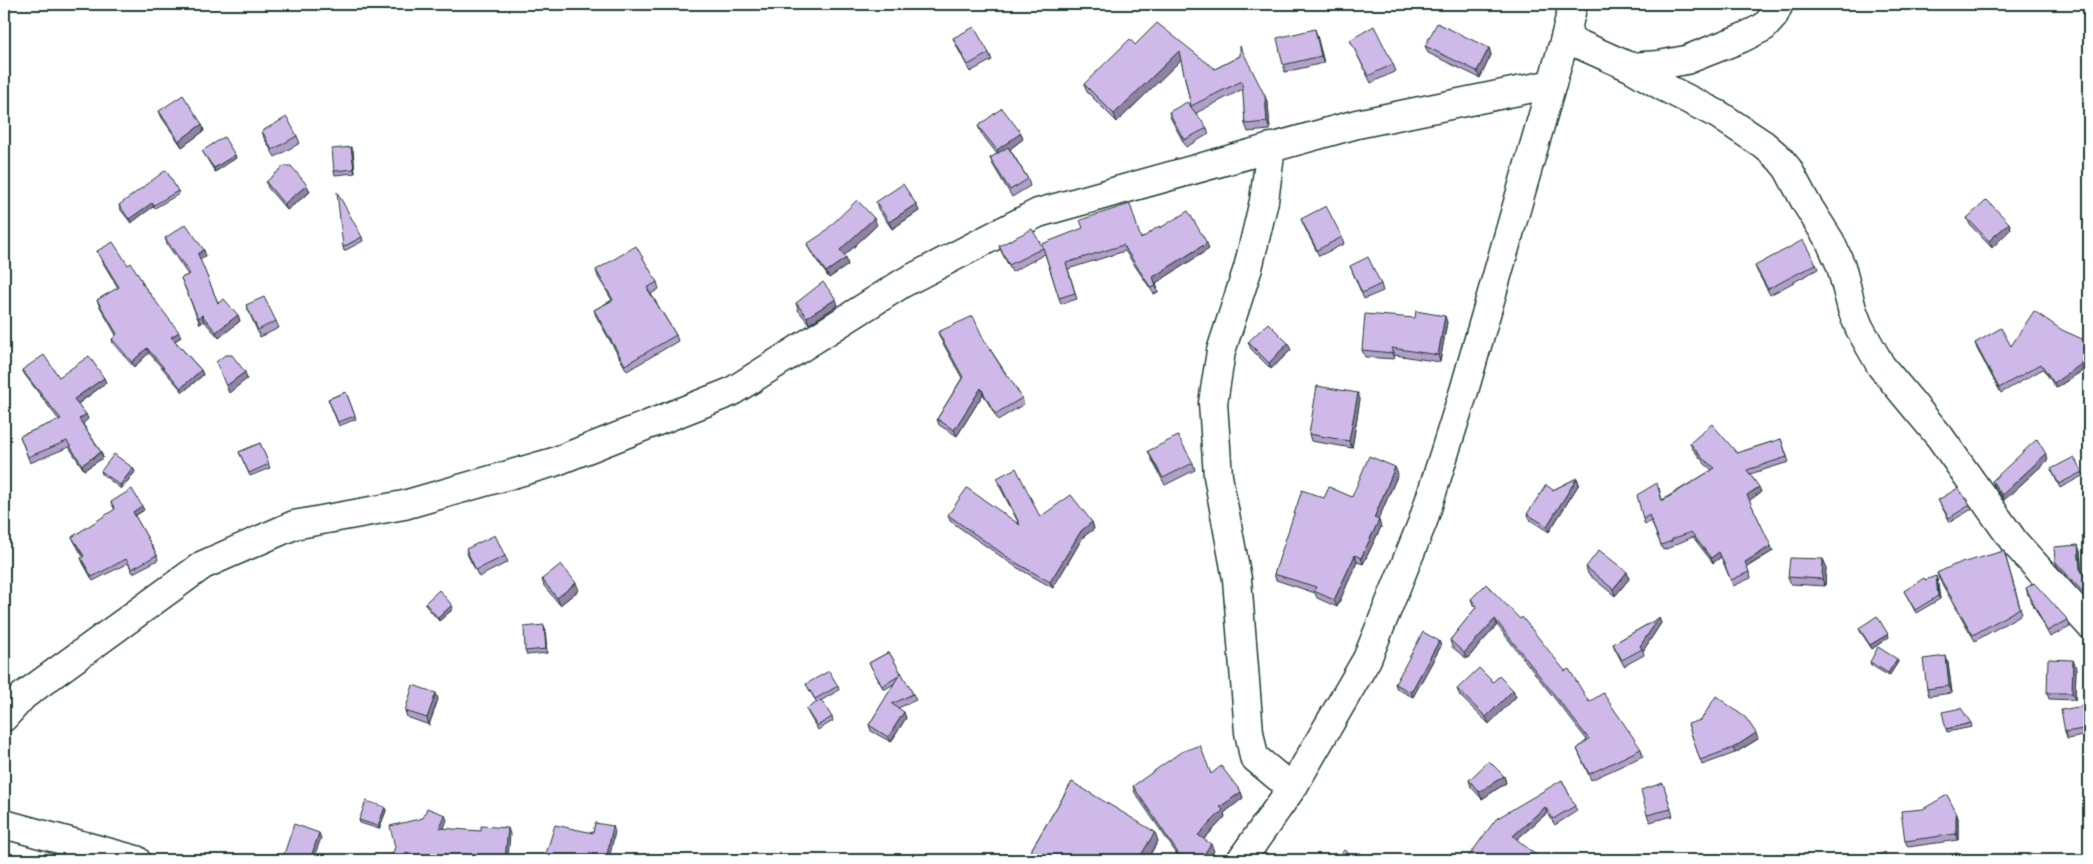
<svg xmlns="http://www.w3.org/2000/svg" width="2093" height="864" viewBox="0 0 2093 864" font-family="Caveat,sans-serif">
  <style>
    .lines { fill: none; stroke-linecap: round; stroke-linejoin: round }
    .minor-casing { stroke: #1f3d34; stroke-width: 31 }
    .major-casing { stroke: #1f3d34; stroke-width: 31 }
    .minor { stroke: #fff; stroke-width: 28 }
    .major { stroke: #fff; stroke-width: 28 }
    .wall { fill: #b29fc8; stroke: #1f3d34 }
    .shaded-wall { fill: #9182a3; stroke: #1f3d34 }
    .building { fill: #cfb9e9; stroke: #1f3d34 }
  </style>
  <rect width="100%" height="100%" fill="#fff"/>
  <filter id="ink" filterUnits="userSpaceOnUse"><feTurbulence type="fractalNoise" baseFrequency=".02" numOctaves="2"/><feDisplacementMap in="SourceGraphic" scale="10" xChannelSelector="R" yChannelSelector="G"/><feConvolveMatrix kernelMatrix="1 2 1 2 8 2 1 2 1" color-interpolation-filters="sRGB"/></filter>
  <g filter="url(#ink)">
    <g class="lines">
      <!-- minor casing -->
      <g class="minor-casing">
        <path id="minor" d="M1565,38L1630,67L1662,86L1719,115L1764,145L1779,158L1788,169L1806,203L1830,241L1841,266L1852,309L1859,327L1881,366L1940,437L2015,543L2089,624
          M1630,67L1659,65L1686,60L1742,38L1764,27L1773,17L1779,4
          M1271,147L1264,201L1248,268L1221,351L1213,403L1218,476L1237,579L1249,732L1254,757L1278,777L1294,785
          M4,717L23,696L203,565L294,525L404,505L554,462L731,392L903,283L1038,213L1357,124L1552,84
          M4,824L136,860"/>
      </g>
      <!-- major casing -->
      <g class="major-casing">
        <path id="major" d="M1241,860L1294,785L1367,659L1423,521L1464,391L1565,38L1573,4"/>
      </g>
      <!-- minor -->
      <use href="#minor" class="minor"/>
      <!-- major -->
      <use href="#major" class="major"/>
    </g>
    <!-- wall -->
    <path class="wall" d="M1317,36L1324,63L1285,72L1283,65Z
      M953,38L989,53L992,60L970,72L956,45Z
      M1350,40L1393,64L1396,71L1371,83L1353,46Z
      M1135,45L1215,69L1240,56L1268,104L1270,130L1248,132L1245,124L1243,89L1196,113L1207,128L1209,134L1186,147L1171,119L1169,112L1191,107L1181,59L1117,122L1087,92L1084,84Z
      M1425,46L1489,48L1491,55L1480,78L1428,53Z
      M159,111L202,124L204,131L182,147L162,118Z
      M978,126L1023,139L1010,149L1028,179L1030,186L1012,197L993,165L990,158L997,154L981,133Z
      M262,131L297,136L300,143L275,157L264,138Z
      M353,150L355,173L335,175L334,171Z
      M202,151L235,155L236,158L215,172L204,154Z
      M266,182L310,192L287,210L268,188Z
      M178,191L179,194L155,208L154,206L131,223L120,209L119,205Z
      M876,202L916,204L919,211L892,229L878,209Z
      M1967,218L2009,223L2011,229L1992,248L1970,225Z
      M1301,219L1342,237L1344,244L1319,256L1304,226Z
      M877,225L844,256L848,265L829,278L810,251L807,244Z
      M1160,228L1209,249L1156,283L1158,292L1154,294L1125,251L1068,269L1077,299L1061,304L1045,254L1012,272L1002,253L999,246L1043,248L1142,238Z
      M362,237L363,241L344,251L343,247Z
      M165,238L206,256L200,260L218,303L238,315L240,321L219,338L204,321L200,324L181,278L188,275L167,244Z
      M97,251L128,265L142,281L144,286L181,337L175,341L201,370L203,375L183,392L149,353L134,367L113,344L112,339L116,335L99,305L97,300L118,288L99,256Z
      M1816,264L1818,269L1770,295L1757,271L1755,266Z
      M1350,266L1381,284L1383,291L1364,299Z
      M596,270L657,282L659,289L651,294L676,335L678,341L627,371L596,316L594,310L612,300L598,277Z
      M796,303L838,305L809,324L798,310Z
      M246,305L276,321L279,328L260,337Z
      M1447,322L1440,362L1395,355L1394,359L1365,357L1362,350Z
      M2062,330L2082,371L2056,388L2043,369L2001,393L1977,349L1975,343L2011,346Z
      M938,332L984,340L1022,398L1024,404L998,420L983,394L957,436L939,425L937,419L962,378L940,338Z
      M1248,342L1291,350L1271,369L1251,349Z
      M22,370L59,377L104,378L106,383L78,404L88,419L83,424L101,452L103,458L84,470L69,447L30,463L20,436L59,420L25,375Z
      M346,392L356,419L339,426L328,399Z
      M1360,399L1352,448L1311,441L1309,434Z
      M1781,439L1789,462L1750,474L1761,492L1749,500L1773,551L1747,567L1751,578L1733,586L1721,557L1713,563L1693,537L1674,545V546L1663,550L1651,521L1645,525L1643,519L1659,488L1662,500L1712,470L1705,464L1692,448L1690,443L1737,453Z
      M260,443L270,468L250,476L239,452Z
      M1148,451L1193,463L1195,470L1165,485L1151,458Z
      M2048,460L2004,500L1994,486L1992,481Z
      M133,468L135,472L121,489L102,474L101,471Z
      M2051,469L2082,472L2084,475L2060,488Z
      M1398,474L1378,520L1381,527L1363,564L1357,562L1337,607L1317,598L1315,593L1276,580L1274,574L1324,498L1352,497Z
      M997,478L1040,517L1092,522L1094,529L1083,537L1053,588L1016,567L950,521L948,515L1019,524L999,485Z
      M1577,478L1579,484L1549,532L1530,520L1527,514L1553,490Z
      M1938,500L1970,505L1972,509L1950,522Z
      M111,502L144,510L135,516L157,555L158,560L133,573L128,563L93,581L83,563L81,558L83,557L74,541L72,537L115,510Z
      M466,549L505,556L508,562L479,577L468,556Z
      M2004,551L2022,614L1975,641L1939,579L1937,573Z
      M2080,551L2082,571L2089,582V602L2057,566L2055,561Z
      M1823,559L1826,566L1825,586L1791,584L1788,577Z
      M1586,567L1627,572L1629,579L1615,596L1588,574Z
      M542,579L579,590L560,605L544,586Z
      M1937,579L1940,599L1916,613L1904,591L1925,580Z
      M1486,584L1589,702L1641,749L1643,756L1591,780L1577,749L1587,740L1497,625L1467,659L1452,647L1450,640L1476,608L1473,605L1471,599Z
      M2026,588L2068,620L2070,627L2050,637L2028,595Z
      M425,603L453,609L439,621L426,606Z
      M1659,618L1661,623L1643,651L1644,655L1624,666L1615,649L1613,644Z
      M1859,628L1888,634L1889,637L1872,649L1860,631Z
      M545,629L547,653L527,655L525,651Z
      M1439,641L1441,646L1413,697L1397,689L1395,684Z
      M889,652L913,694L916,700L898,708L906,718L891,742L871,731L869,725L895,683L884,690L869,663Z
      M1897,659L1898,662L1889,676L1871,665L1870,662Z
      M1948,663L1952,693L1929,696L1927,689Z
      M2076,667L2075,700L2049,699L2047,693Z
      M1493,682L1513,690L1516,697L1489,724L1460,696L1457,689Z
      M806,684L838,686L839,690L817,703Z
      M438,699L429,725L407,717L405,711Z
      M2089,705V735L2067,739L2065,732Z
      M806,709L832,717L833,721L818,730L808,713Z
      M1971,723L1972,727L1947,732L1946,729Z
      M1688,724L1758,739L1735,753L1702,765Z
      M1211,774L1241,792L1243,798L1224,813L1225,817L1204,839L1214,851L1207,860H1181L1135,793L1133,786Z
      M1504,776L1506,783L1482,799L1471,787L1469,780Z
      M1562,780L1577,811L1555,825L1547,813L1517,839L1466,860Z
      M1072,782L1158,841L1147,860H1025Z
      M1665,790L1673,816L1650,822L1647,815Z
      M385,807L386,811L379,829L360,823L359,820Z
      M1956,812L1958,818V840L1908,847L1905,841Z"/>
    <!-- shaded-wall -->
    <path class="shaded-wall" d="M1315,29L1317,36L1324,63L1321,56Z
      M1489,48L1491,55L1480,78L1477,71Z
      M1179,51L1182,59L1117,122L1114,114Z
      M1265,96L1268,104L1270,130L1267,122Z
      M202,124L204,131L182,147L179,141Z
      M1021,133L1023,139L1000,157L997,150Z
      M351,147L353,150L355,173L354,169Z
      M235,155L236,158L215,172L214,168Z
      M307,185L310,192L287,210L284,204Z
      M152,203L154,206L131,223L129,219Z
      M916,204L919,211L892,229L889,222Z
      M874,218L877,225L843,257L840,250Z
      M2009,223L2011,229L1992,248L1989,241Z
      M1207,243L1209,249L1156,283L1158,292L1153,277Z
      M204,250L206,256L200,260L198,254Z
      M846,258L848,265L829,278L826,272Z
      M836,299L838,305L809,324L807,317Z
      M202,315L204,321L200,324L198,318Z
      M238,315L240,321L219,338L216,332Z
      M1445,316L1447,322L1440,362L1438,355Z
      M179,332L181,337L173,342L171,337Z
      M1288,343L1291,350L1271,369L1269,363Z
      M2089,345V355L2082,371L2056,388L2054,383Z
      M147,348L149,353L134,367L132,362Z
      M1392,348L1395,355L1394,359L1392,353Z
      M201,370L203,375L183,392L181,388Z
      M245,372L247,379L229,393L226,386Z
      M104,378L106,383L76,405L74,399Z
      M981,388L983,394L957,436L954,430Z
      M1358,393L1360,399L1352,448L1349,441Z
      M86,414L88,419L82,425L79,419Z
      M101,452L103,458L84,470L82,465Z
      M2046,454L2048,460L2004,500L2002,495Z
      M1395,467L1398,474L1376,525L1374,518Z
      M133,468L135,472L121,489L120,485Z
      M1577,478L1579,484L1549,532L1547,526Z
      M1759,487L1761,492L1749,501L1747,495Z
      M142,506L144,510L134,516L133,512Z
      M1379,520L1381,527L1363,564L1361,558Z
      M1092,522L1094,529L1083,537L1053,588L1050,582L1081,531Z
      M2078,545L2080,551L2082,574L2080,569Z
      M1771,546L1773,551L1746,567L1745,562Z
      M1719,552L1721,557L1713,563L1711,558Z
      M1355,555L1357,562L1337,607L1334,600Z
      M1823,559L1826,566L1825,586L1822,579Z
      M1627,572L1629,579L1615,596L1613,589Z
      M1936,576L1937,579L1940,599L1938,596Z
      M576,583L579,590L560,605L557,598Z
      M452,605L453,609L439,621L438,618Z
      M1659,618L1661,623L1643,651L1640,646Z
      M1495,619L1497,625L1467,659L1464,653Z
      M544,625L545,629L547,653L546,649Z
      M1888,634L1889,637L1872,649L1870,645Z
      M1439,641L1441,646L1413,697L1411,692Z
      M1946,656L1948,663L1952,693L1949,686Z
      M1897,659L1898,662L1889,676L1888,673Z
      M2073,660L2076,667L2075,700L2072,693Z
      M1513,690L1516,697L1489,724L1486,717Z
      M436,693L438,699L429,725L427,718Z
      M904,712L906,718L891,742L888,737Z
      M1756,733L1758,739L1735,753L1733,748Z
      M1504,776L1506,783L1482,799L1479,792Z
      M1241,792L1243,798L1224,813L1225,817L1201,842L1198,835L1220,807Z
      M385,807L386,811L379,829L378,826Z
      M1545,807L1547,813L1515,841L1513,836Z
      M1956,812L1958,818V840L1956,834Z
      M445,815L447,820L442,834L440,828Z
      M613,826L615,832L609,860H606Z
      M508,828L510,834L508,860H505Z
      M1155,832L1158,841L1147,860H1138Z
      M319,833L321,838L313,860H310Z
      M1211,844L1214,851L1207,860H1200Z
      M1050,854L1052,860H1042Z"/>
    <!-- building -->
    <path class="building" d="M1157,23L1215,69L1240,56V46L1265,96L1267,122L1245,124L1242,81L1191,106L1179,51L1114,114L1084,84L1130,39L1135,45Z
      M1437,23L1489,48L1477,71L1425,46Z
      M1374,26L1393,64L1368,76L1350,40Z
      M974,27L989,53L968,65L953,38Z
      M1315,29L1321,56L1283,65L1277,38Z
      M183,95L202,124L179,141L159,111Z
      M1187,102L1207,128L1184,140L1169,112Z
      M1002,108L1021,133L997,150L978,126Z
      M287,117L297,136L272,150L262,131Z
      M224,137L235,155L214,168L202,151Z
      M351,147L354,169L334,171L332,149Z
      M1008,147L1028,179L1010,190L990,158Z
      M284,166H291L307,185L284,204L266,182Z
      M166,170L178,191L154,205L152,203L129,219L119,205Z
      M903,184L916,204L889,222L876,202Z
      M337,192L362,237L343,247Z
      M857,200L874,218L840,250L846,258L826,272L807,244L822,234Z
      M1987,200L2009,223L1989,241L1967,218Z
      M1130,204L1141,239L1159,226L1160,228L1188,211L1207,243L1153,277L1156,286L1151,288L1123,245L1066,263L1075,293L1059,298L1042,244L1083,228L1080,220Z
      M1326,206L1342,237L1317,250L1301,219Z
      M186,224L204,250L198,254L218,303L224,299L238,315L216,332L202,315L198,318L181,278L190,274L165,238Z
      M1032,229L1043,248L1009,265L999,246Z
      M1803,240L1816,264L1768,289L1755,266Z
      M113,242L128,265L131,263L142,281L141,282L179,332L171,337L201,370L181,388L147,348L132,362L112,339L117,334L97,300L119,287L97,251Z
      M636,246L657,282L647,288L676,335L625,365L594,310L613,300L596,270Z
      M1368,257L1381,284L1362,293L1350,266Z
      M823,282L836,299L807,317L796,303Z
      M264,297L276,321L258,330L246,305Z
      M1416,311L1445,316L1438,355L1392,348V353L1362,350L1365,314L1415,318Z
      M2034,311L2062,330L2089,342V345L2080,365L2054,383L2041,364L1999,388L1975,343L2001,328L2011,346Z
      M973,316L984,340L1007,376L1008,375L1022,398L995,414L981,388L954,430L937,419L963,377L938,332Z
      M1268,323L1288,343L1269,363L1248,342Z
      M44,355L59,377L89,356L104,378L74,399L86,414L79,419L101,452L82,465L67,441L28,457L20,436L61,419L22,370Z
      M225,355H232L245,372L226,386L216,362Z
      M1317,386L1358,393L1349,441L1309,434Z
      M346,392L355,416L338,422L328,399Z
      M1712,424L1737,453L1781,439L1787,457L1747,470L1759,487L1747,495L1771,546L1745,562L1749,572L1731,580L1719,552L1711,558L1691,532L1672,539V541L1661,545L1649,515L1643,519L1637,495L1657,483L1662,501L1715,468L1703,459L1690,443Z
      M1178,436L1193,463L1163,478L1148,451Z
      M2037,439L2046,454L2002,495L1992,481Z
      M260,443L269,464L249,473L239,452Z
      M114,454L133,468L120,485L101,471Z
      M1369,456L1395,467L1374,518L1379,520L1361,558L1355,555L1334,600L1314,591L1316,587L1274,574L1302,490L1324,498L1329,487L1352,497Z
      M2074,457L2082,472L2059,484L2051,469Z
      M1016,468L1040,517L1071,495L1092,522L1081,531L1050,582L1013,561L948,515L967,488L1020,525L997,478Z
      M1577,478L1547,526L1527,514L1546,485L1553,490Z
      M1958,488L1970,505L1949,518L1938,500Z
      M132,489L142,506L133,512L157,555L132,569L126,559L92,577L81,558L84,556L72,537L115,509L111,502Z
      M495,535L505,556L476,570L466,549Z
      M2078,545L2080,569L2089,582V599L2055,561L2054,547Z
      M1599,550L1627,572L1613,589L1586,567Z
      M2004,551L2020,608L1973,635L1937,573L1954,565Z
      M1790,558L1823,559L1822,579L1788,577Z
      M561,564L576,583L557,598L542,579Z
      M1936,576L1938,596L1915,610L1904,591L1924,578L1925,580Z
      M2034,583L2068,620L2047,631L2026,588Z
      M1486,584L1520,619L1522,617L1565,671L1569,669L1589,702L1603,693L1641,749L1589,774L1577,749L1589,739L1495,619L1464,653L1450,640L1477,606L1471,599Z
      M439,590L452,605L438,618L425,603Z
      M1877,616L1888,634L1870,645L1859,628Z
      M1659,618L1640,646L1642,649L1622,660L1613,644Z
      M544,625L546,649L525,651L524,627Z
      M1423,632L1439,641L1411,692L1395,684Z
      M1878,647L1897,659L1888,673L1870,662Z
      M889,652L901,673L899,676L882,686L869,663Z
      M1946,656L1949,686L1927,689L1923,659Z
      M2048,659L2073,660L2072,693H2047Z
      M1479,668L1493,682L1499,676L1513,690L1486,717L1457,689Z
      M829,671L838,686L815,699L806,684Z
      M901,672L913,694L892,704L904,712L888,737L869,725Z
      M413,685L436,693L427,718L405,711Z
      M1716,696L1746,718L1756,733L1733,748L1700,760L1688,724L1701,720Z
      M821,700L832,717L817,726L806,709Z
      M2089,705V728L2065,732L2061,710Z
      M1961,708L1971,723L1946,729L1942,712Z
      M1200,745L1211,774L1221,766L1241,792L1220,807L1223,810L1198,835L1211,844L1200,860H1187L1180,856L1133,786L1181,752Z
      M1489,761L1504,776L1479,792L1469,780Z
      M1562,780L1575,806L1553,819L1545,807L1513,836L1542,860H1466L1496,819Z
      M1072,782L1155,832L1138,860H1135L1130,857L1128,860H1056L1050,854L1042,860H1025Z
      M1663,783L1671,809L1647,815L1641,790Z
      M1947,795L1956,812V834L1905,841L1901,811L1923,809Z
      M366,801L385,807L378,826L359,820Z
      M427,808L445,815L440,828L481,831V826L508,828L505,860H390L395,847L390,826L423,818Z
      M595,823L613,826L606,860H544L555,825L593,833Z
      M294,824L319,833L310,860H282Z
      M1344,850L1357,860H1336Z
      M1885,852L1889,860H1868Z
      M1639,853L1663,860H1637Z
      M1957,853L1960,860H1942Z
      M1460,857L1465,860H1457Z"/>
  </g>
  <!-- margin -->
  <rect width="2093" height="864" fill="none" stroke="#fff" stroke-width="20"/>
  <rect x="10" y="10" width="2073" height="844" fill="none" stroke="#1f3d34" stroke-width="2" filter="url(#ink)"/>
</svg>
